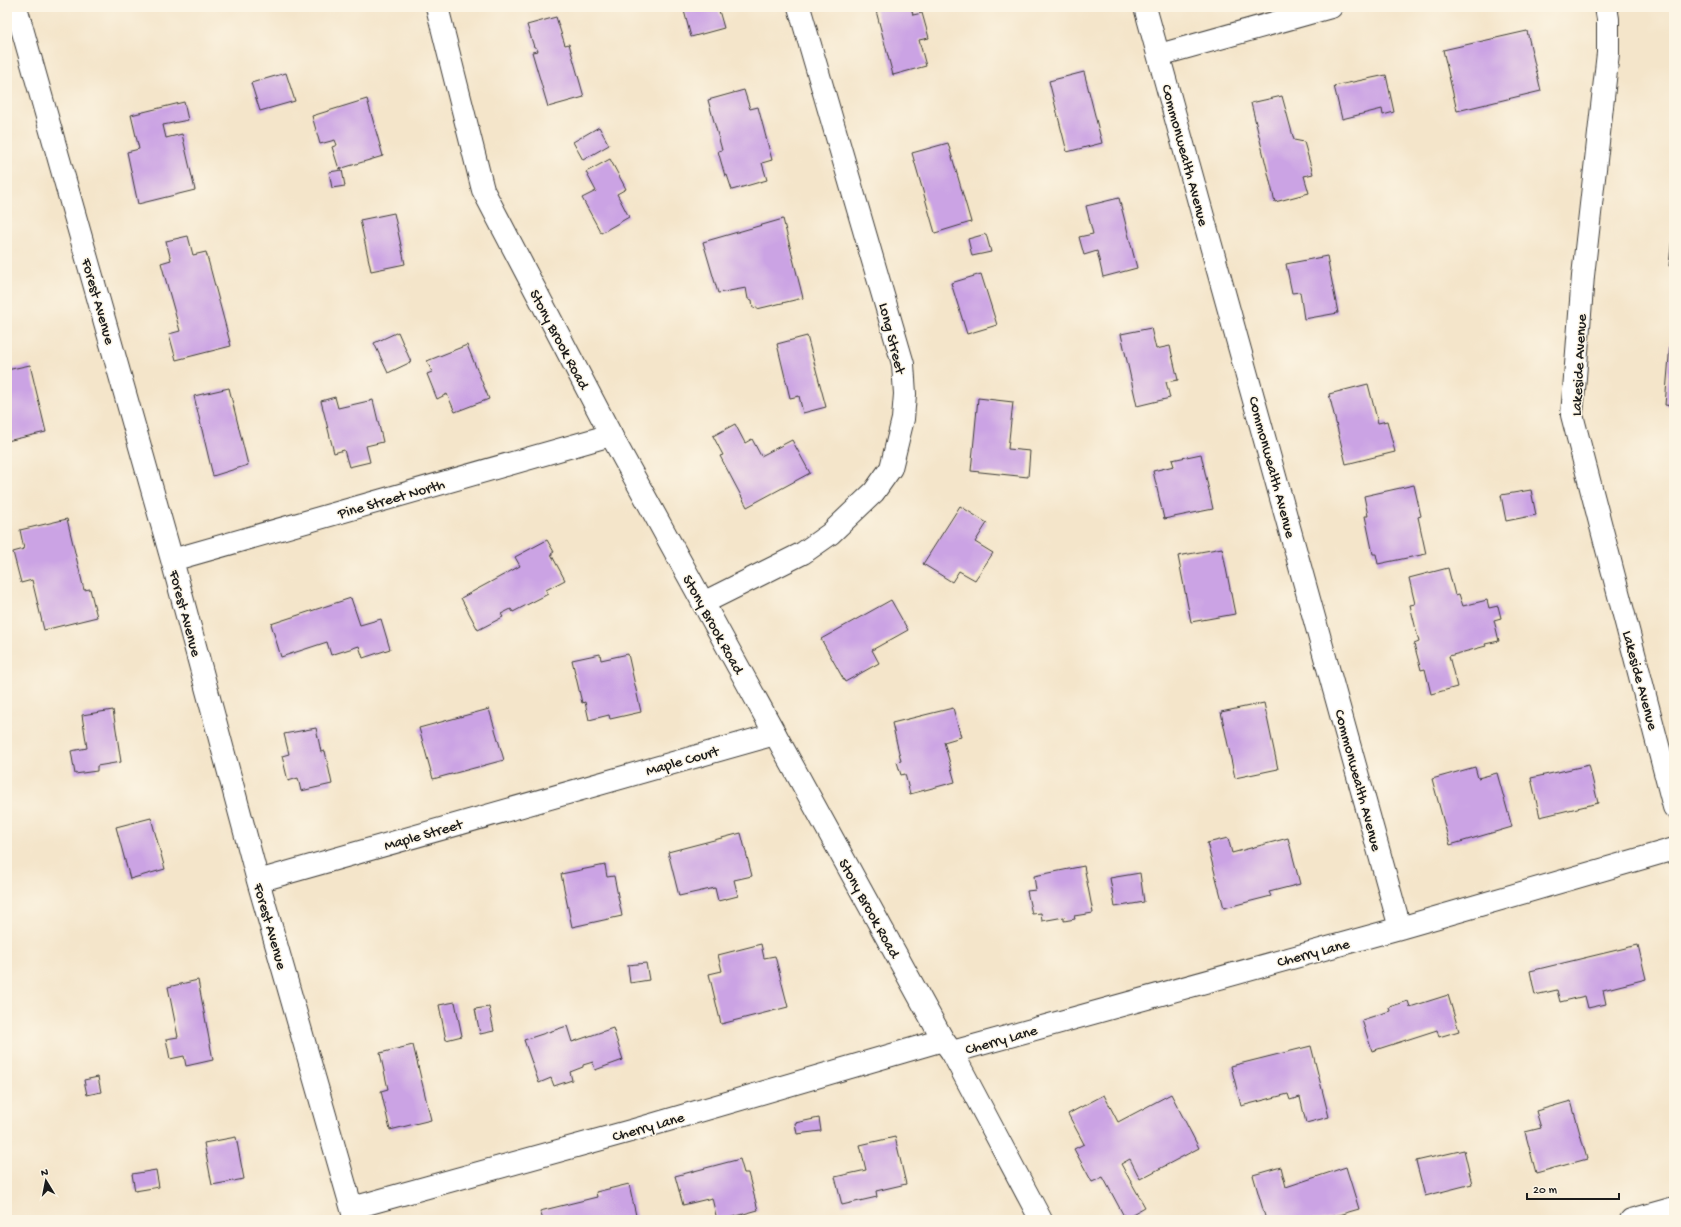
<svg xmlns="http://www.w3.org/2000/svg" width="1681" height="1227" viewBox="0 0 1681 1227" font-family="'Gochi Hand',sans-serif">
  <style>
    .building { fill: #cba3e4 }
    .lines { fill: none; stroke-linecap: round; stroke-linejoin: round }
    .minor-casing { stroke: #3c3a36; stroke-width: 24 }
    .secondary-casing { stroke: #3c3a36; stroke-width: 24 }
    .minor { stroke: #fff; stroke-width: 22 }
    .secondary { stroke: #fff; stroke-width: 22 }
    .labels { text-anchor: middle; stroke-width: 3; stroke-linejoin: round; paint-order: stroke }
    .street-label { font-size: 15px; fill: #1c1c1c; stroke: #fcf5e5 }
  </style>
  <rect width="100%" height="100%" fill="#fcf5e5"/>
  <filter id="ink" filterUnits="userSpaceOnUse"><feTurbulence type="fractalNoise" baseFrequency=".025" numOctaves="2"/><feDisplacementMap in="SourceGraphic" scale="8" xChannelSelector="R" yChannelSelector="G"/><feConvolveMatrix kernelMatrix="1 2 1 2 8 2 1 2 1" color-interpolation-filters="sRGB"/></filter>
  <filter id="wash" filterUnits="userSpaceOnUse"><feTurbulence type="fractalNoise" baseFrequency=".012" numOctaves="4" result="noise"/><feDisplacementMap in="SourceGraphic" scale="16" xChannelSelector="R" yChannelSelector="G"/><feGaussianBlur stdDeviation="0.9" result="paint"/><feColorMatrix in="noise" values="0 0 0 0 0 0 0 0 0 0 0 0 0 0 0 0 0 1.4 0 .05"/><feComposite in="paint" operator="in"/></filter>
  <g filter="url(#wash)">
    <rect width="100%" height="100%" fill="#f4e5ca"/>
    <g id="blocks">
      <!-- building -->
      <path class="building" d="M683,7H718L724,28L691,37Z
        M875,7H911L913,15L922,13L929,38L919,40L926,66L893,75Z
        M556,17L565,45L569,44L584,97L548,107L532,52L538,51L536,47H534L527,25Z
        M1527,31L1541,91L1457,111L1443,50Z
        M1084,72L1102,143L1067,152L1049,81Z
        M286,73L295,101L260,111L251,83Z
        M1386,75L1394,112L1383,115L1382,109L1342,119L1334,86Z
        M744,90L750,109L758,107L772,160L762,163L767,180L732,190L727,175L725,176L718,151L722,150L708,100Z
        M1282,96L1294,140L1304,142L1313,174L1304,176L1309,193L1275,202L1251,103Z
        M367,99L383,156L339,169L332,147L337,145L335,140L320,144L312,116Z
        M184,102L188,120L163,125L166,138L182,134L195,190L138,204L127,152L139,149L131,115Z
        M599,127L609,145L583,160L573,142Z
        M948,143L971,222L935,233L912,153Z
        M610,159L626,189L617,194L629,217L601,233L582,198L596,191L586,172Z
        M342,170L345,186L332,188L329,172Z
        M1119,198L1137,268L1103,277L1097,251L1084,255L1079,237L1093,234L1086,206Z
        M394,213L405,264L371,271L360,220Z
        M783,219L803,298L757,309V307L753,308L752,300L748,299L746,288L718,293L703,242Z
        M986,234L991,252L972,256L968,239Z
        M188,236L193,255L206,252L231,346L176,360L169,334L180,331L161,263L171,260L166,241Z
        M1672,237H1674V267L1669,266Z
        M1327,256L1338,313L1304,319L1300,292L1292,293L1286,264Z
        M981,274L997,325L967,334L951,283Z
        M1672,320H1674V406L1665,405Z
        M1151,328L1156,349L1170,346L1178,380L1166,382L1170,398L1137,406L1121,334Z
        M398,332L411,362L388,373L374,343Z
        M807,336L826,407L803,413L799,396L790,398L777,344Z
        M467,345L489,399L455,412L447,394L437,399L427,374L432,372L427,361Z
        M30,365L46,432L7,441V370Z
        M1368,384L1378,423L1387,421L1395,452L1346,464L1329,394Z
        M229,388L248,465L213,476L194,396Z
        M335,397L338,408L373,400L383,442L366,446L370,462L349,467L344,450L334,453L321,401Z
        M978,398L1013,402L1008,449L1030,451L1028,477L971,471Z
        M735,424L745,443L752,439L761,456L792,440L810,473L747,507L720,456L723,455L713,436Z
        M1201,454L1213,509L1164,519L1153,471L1174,466L1172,460Z
        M1414,485L1421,516L1418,517L1426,554L1378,564L1376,554H1373L1365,516H1368L1364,496Z
        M1531,490L1536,515L1506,521L1501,495Z
        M960,506L987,523L975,542L993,553L975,580L959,571L952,582L923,564Z
        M67,519L84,590L90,589L97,617L44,630L32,580L21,583L13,552L24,549L20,530Z
        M547,540L554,552L551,554L565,580L546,590L548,594L513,612L511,609L501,614L503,617L478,630L461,598L520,566L515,557Z
        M1222,548L1235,614L1191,622L1178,556Z
        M1448,568L1455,595L1459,594L1463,606L1487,600L1489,608L1498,606L1501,618L1494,620L1499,641L1485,644L1486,646L1449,656L1457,687L1431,694L1425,669L1421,670L1414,644L1419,642L1410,605L1415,604L1409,578Z
        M351,598L360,625L381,619L390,649L363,658L359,646L331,655L327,642L281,657L271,624Z
        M891,600L908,630L872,650L879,663L845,682L821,639Z
        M600,654L601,660L628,654L641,712L610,719L609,715L589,720L585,702L582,703L572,660Z
        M1264,703L1278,769L1235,778L1221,712Z
        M953,708L961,737L944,742L955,782L910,794L905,774L901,775L897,762L901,761L892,723Z
        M489,709L504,760L433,779L419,728Z
        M113,710L121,762L97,766V771L75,774L71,751L87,748L82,715Z
        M316,728L321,752L325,751L332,784L301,791L298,778L288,781L282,756L289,754L284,734Z
        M1589,765L1598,803L1540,817L1531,778Z
        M1475,767L1478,778L1497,773L1512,827L1450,845L1432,779Z
        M151,818L165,869L130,879L116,827Z
        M741,833L752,876L734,880L738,896L718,901L715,888L679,896L668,852Z
        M1228,838L1232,853L1288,838L1300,884L1269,892L1271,896L1224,908L1207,843Z
        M605,865L607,877L614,876L622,916L572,927L561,874Z
        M1084,866L1093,913L1074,916L1075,919L1064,921V917L1042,921L1041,913L1032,914L1027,891L1036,890L1034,876Z
        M1140,873L1144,902L1115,907L1110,878Z
        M761,944L764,958L775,956L788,1007L721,1024L709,974L722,971L718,955Z
        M1638,945L1646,979L1603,990L1606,1004L1588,1008L1585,996L1560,1002L1557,990L1535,995L1530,971Z
        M646,963L649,980L630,983L628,965Z
        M198,980L213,1060L186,1066L184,1056L170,1059L166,1039L178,1037L168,987Z
        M1448,995L1459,1031L1439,1037L1437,1030L1372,1051L1362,1020L1390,1011L1389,1007L1408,1001L1410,1007Z
        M455,1002L462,1036L446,1040L439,1005Z
        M489,1007L494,1031L480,1034L475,1009Z
        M567,1026L572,1042L613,1028L623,1060L595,1070L593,1062L583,1065V1067L570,1072L572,1080L554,1086L551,1078L539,1083L524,1040Z
        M413,1045L431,1120L390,1130L381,1091L388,1089L380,1053Z
        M1311,1046L1329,1117L1306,1123L1300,1097L1290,1100L1288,1094L1241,1106L1231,1066Z
        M98,1077L101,1092L87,1095L84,1080Z
        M1171,1094L1199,1148L1140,1179L1130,1159L1121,1164L1145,1207L1125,1218L1103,1177L1092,1182L1074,1149L1084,1144L1068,1114L1104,1095L1118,1122Z
        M1571,1101L1587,1159L1536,1173L1525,1132L1541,1128L1536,1111Z
        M819,1118L821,1131L797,1134L795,1123Z
        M236,1137L244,1179L212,1185L204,1143Z
        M895,1137L906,1184L876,1191L877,1197L842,1205L835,1177L866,1170L860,1145Z
        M1464,1150L1472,1184L1425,1196L1416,1161Z
        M740,1159L744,1173H748L758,1210L722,1220H717L712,1198L683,1205L675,1176Z
        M1281,1167L1286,1187L1346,1167L1359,1209L1321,1220H1266L1253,1175Z
        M156,1170L159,1187L135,1191L132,1174Z
        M629,1184L637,1220H543L540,1211L597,1197L596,1192Z"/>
    </g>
  </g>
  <g filter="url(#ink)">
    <use href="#blocks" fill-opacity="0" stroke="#3c3a36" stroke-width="1"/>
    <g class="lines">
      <!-- minor casing -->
      <g class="minor-casing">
        <path id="minor" d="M16,7L172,560L258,881L355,1220
          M1145,7L1400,928
          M1606,7L1608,19V53L1583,276L1572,415L1674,807
          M1159,55L1331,7
          M172,560L611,435
          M703,603L803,553L830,534L874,492L891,468L903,419L905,394L903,364L799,7
          M258,881L775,734
          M952,1052L1400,928L1674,849
          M352,1208L634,1130L943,1040
          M1631,1220L1674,1208"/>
      </g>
      <!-- secondary casing -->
      <g class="secondary-casing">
        <path id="secondary" d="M437,7L483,190L611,435L943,1040L952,1052L1041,1220"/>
      </g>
      <!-- minor -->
      <use href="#minor" class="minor"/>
      <!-- secondary -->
      <use href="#secondary" class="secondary"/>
    </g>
  </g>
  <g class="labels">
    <!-- street labels -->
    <g class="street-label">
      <text transform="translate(1186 155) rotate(75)" y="5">Commonwealth Avenue</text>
      <text transform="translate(99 301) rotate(74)" y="5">Forest Avenue</text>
      <text transform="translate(893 338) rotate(76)" y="5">Long Street</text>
      <text transform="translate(560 339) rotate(62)" y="5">Stony Brook Road</text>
      <text transform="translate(1578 365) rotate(-87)" y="5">Lakeside Avenue</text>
      <text transform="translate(1273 467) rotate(75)" y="5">Commonwealth Avenue</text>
      <text transform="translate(391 498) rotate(-16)" y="5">Pine Street North</text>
      <text transform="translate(186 613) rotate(75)" y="5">Forest Avenue</text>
      <text transform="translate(714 624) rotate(61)" y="5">Stony Brook Road</text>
      <text transform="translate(1641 680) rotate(75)" y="5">Lakeside Avenue</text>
      <text transform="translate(682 760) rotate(-16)" y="5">Maple Court</text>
      <text transform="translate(1359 780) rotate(75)" y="5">Commonwealth Avenue</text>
      <text transform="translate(423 834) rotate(-16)" y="5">Maple Street</text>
      <text transform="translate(870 908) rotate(61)" y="5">Stony Brook Road</text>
      <text transform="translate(271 926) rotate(74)" y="5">Forest Avenue</text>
      <text transform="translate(1313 952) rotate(-15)" y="5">Cherry Lane</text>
      <text transform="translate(1001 1039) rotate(-16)" y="5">Cherry Lane</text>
      <text transform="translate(648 1126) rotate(-16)" y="5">Cherry Lane</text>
    </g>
  </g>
  <!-- margin -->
  <rect width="1681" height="1227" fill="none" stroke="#fcf5e5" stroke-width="24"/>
  <!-- north arrow -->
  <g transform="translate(46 1181) rotate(350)" stroke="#fcf5e5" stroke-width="3" paint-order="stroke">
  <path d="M0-3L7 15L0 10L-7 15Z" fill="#1c1c1c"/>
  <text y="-6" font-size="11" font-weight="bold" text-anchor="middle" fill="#1c1c1c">N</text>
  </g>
  <!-- scale -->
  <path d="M1527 1193v6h92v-6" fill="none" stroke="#1c1c1c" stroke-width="2"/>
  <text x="1533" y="1193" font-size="12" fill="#1c1c1c" stroke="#fcf5e5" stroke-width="3" paint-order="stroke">20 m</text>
</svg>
